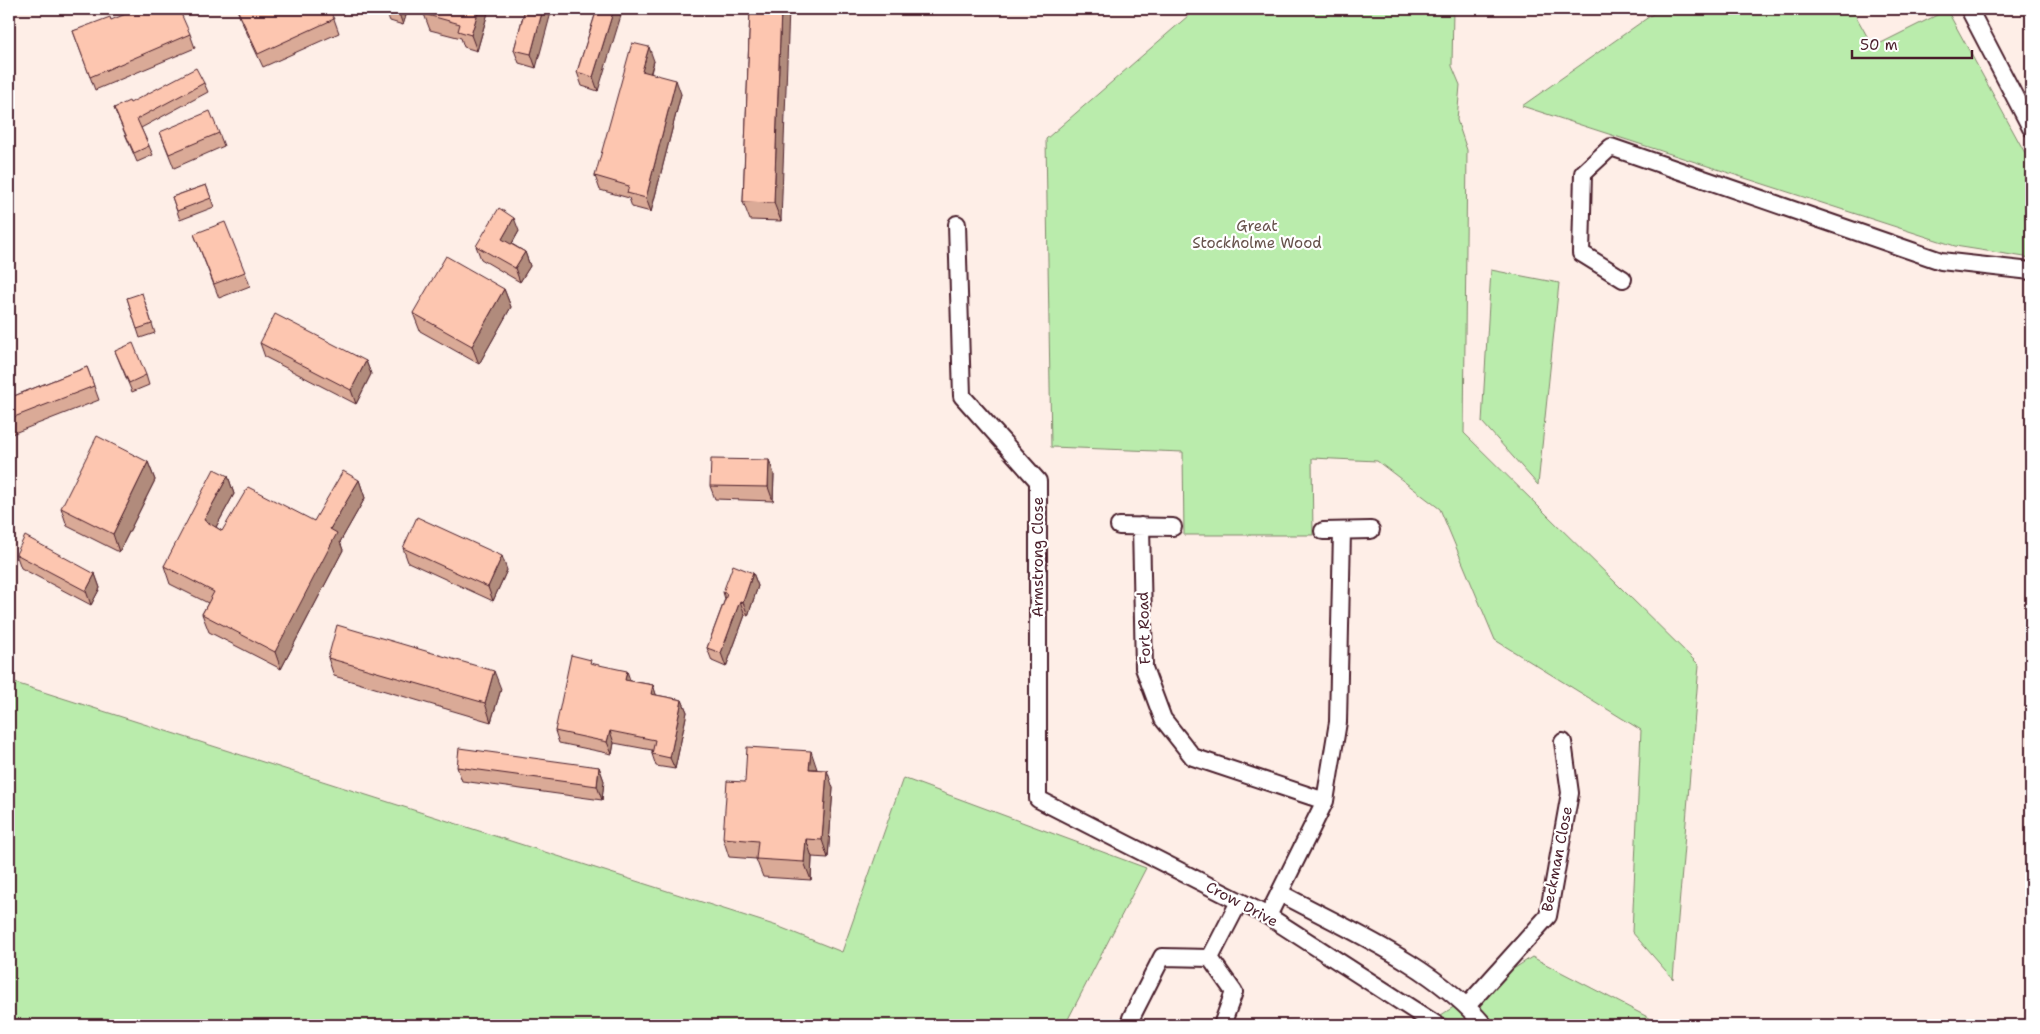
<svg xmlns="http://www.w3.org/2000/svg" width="2040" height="1034" viewBox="0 0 2040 1034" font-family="'Shantell Sans',sans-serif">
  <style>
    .green { fill: #baecac; stroke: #82866c }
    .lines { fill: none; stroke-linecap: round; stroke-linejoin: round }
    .street-casing { stroke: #4a1f2b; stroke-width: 20 }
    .street { stroke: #fff; stroke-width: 16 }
    .wall { fill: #daaa97; stroke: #4a1f2b }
    .shaded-wall { fill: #b18b7b; stroke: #4a1f2b }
    .building { fill: #fdc6b0; stroke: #4a1f2b }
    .labels { text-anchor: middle; stroke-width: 4.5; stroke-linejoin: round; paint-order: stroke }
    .park-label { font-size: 15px; fill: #66524b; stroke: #fff }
    .street-label { font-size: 15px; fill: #4a1f2b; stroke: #fff }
  </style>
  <rect width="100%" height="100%" fill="#feeee7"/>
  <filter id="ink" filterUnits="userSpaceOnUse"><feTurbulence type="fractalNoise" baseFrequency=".02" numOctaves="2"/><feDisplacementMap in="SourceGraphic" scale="10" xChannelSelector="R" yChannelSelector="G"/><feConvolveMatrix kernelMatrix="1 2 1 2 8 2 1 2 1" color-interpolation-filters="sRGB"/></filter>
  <g filter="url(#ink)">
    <!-- green -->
    <path class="green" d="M1196,9H1453L1452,66L1460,85L1457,120L1467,150L1464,433L1699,665L1673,979L1632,932L1641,730L1495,640L1440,509L1377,461L1312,458L1313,535H1184L1183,452L1051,447L1046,139Z
      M1660,9H1852L1873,47L1947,10L2031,164V258L1955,246L1522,106Z
      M1491,270L1559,283L1538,485L1482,422Z
      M9,681L777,926L842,952L903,778L1146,868L1065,1025H9Z
      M1532,957L1663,1025H1455L1441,1015Z"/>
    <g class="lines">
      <!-- street casing -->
      <g class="street-casing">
        <path id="street" d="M1969,9L2031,128
          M957,224L962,396L1038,481V799L1268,916L1437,1025
          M1623,279L1581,253L1583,173L1611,147L1941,261L2031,271
          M1119,526L1173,527
          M1141,526L1144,668L1163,719L1193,757L1325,801
          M1323,531L1371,530
          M1280,893C1348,930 1433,965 1484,1025
          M1268,916L1325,801L1338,722L1342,531
          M1210,958L1234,992L1222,1025
          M1210,958L1239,902
          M1467,1006L1548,916L1570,793L1563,742
          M1133,1025L1131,1018L1162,957L1210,958"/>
      </g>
      <!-- street -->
      <use href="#street" class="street"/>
    </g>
    <!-- wall -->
    <path class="wall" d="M237,9L334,19L339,33L263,67L240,18Z
      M385,9H408L403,25L390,21Z
      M489,9L477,51L464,47L461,38L430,30L424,14Z
      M525,9L536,68L519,63L514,50Z
      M597,9L598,91L582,86L577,72Z
      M750,9L781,221L750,220L743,202Z
      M111,20L190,34L195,48L95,90L73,31Z
      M654,61L651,73L681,94L651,212L632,207L629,198L600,190L595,176Z
      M204,83L208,92L141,128L153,155L137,162L114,108Z
      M160,132L219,133L224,146L174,168Z
      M206,185L214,207L180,220L172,197Z
      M519,231L512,244L525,252L530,266L520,282L481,259L476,246Z
      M194,234L245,272L250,286L219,298Z
      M504,289L511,307L479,364L420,331L413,313Z
      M127,298L145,302L155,333L140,338Z
      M260,343L366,361L371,374L356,404L265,357Z
      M115,351L146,375L149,385L132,392Z
      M87,367L99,400L9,435V398Z
      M769,460L774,474L773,501L715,499L710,486Z
      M148,462L155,480L119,552L67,526L61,508Z
      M228,476L234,494L216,527L222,531L314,521L359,480L365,498L340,542L343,550L281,669L209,632L202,614L208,603L170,584L164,566Z
      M403,548L507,570L493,601L408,562Z
      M16,554L95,574L100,588L91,605L21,568Z
      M753,573L758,586L748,616L745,615L726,667L712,661L707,648L725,599L723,592Z
      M328,658L501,689L491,722L334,676Z
      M592,664L631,681L653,685L656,695L682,700L687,712L675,769L656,766L652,754V750L614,743L612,754L559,743L555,731Z
      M457,767H599L604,781L602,800L462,781Z
      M817,769L833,788L828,858L812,857L811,880L763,877L756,859L729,857L723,838L745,782Z"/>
    <!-- shaded-wall -->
    <path class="shaded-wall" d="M399,9H408L403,25L398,11Z
      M479,9H489L477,51L471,35Z
      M543,9H552L536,68L531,54Z
      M614,9H623L598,91L593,77Z
      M781,9H789L781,221L774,203Z
      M649,47L654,61L647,85L642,71Z
      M676,80L681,94L651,212L646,198Z
      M514,218L519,231L507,252L502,239Z
      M525,252L530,266L520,282L515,268Z
      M504,289L511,307L479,364L472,346Z
      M366,361L371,374L356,404L351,390Z
      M769,460L774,474L773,501L768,487Z
      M148,462L155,480L119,552L113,534Z
      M228,476L234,494L210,538L204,520Z
      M359,480L365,498L340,542L343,550L281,669L275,652L330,529Z
      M502,556L507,570L493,601L488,587Z
      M753,573L758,586L748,616L743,602Z
      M95,574L100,588L91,605L86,591Z
      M740,601L745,615L726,667L721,653Z
      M494,671L501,689L491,722L485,703Z
      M627,671L631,683L625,680Z
      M653,685L657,697L651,694Z
      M682,700L687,712L675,769L670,758Z
      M610,731L614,743L612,754L607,742Z
      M811,751L817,769H809Z
      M599,767L604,781L602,800L597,786Z
      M827,770L833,788L828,858L822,840Z
      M806,839L812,857L811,880L804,862Z"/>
    <!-- building -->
    <path class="building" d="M138,9H179L190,34L90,77L73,31L110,17L111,20Z
      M237,9H329L334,19L258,54Z
      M390,9H399L398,11Z
      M425,9H479L471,35L458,31L460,24L424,14Z
      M525,9H543L531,54L514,50Z
      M597,9H614L593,77L577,72Z
      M750,9H781L774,203L743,202Z
      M632,43L649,47L642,71L676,80L646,198L627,193L629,186L595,176Z
      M196,68L204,83L137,119L149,146L134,153L114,108L129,101L130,103Z
      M210,111L219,133L169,154L160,132Z
      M206,185L211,198L177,211L172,197Z
      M499,208L514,218L502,239L525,252L515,268L476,246Z
      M225,222L245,272L214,284L194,234Z
      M446,256L504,289L472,346L413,313Z
      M142,293L152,324L137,329L127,298Z
      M275,314L366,361L351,390L260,343Z
      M133,343L146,375L129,383L115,351Z
      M87,367L94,386L9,419V398Z
      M97,436L148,462L113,534L61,508Z
      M711,459L769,460L768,487L710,486Z
      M214,469L228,476L204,520L222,531L248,487L314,521L343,471L359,480L330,529L337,533L275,652L202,614L214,592L164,566Z
      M417,517L502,556L488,587L403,548Z
      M25,536L95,574L86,591L16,554Z
      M733,565L753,573L743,602L740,601L721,653L707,648L727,594L723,592Z
      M337,625L494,671L485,703L328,658Z
      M571,655L591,660L590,663L627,671L625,680L653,685L651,694L682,700L670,758L652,754L655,740L610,731L607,742L555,731Z
      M747,747L811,751L809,769L827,770L822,840L806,839L804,862L756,859L758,841L723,838L727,781L745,782Z
      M459,748L599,767L597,786L457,767Z"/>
  </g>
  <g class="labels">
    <!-- park labels -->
    <g class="park-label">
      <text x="1257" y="231">Great<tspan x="1257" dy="17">Stockholme Wood</tspan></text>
    </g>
    <!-- street labels -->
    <g class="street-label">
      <text transform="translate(1038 557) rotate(-90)" y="5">Armstrong Close</text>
      <text transform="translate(1144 628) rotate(-92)" y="5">Fort Road</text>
      <text transform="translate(1557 859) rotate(-79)" y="5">Beckman Close</text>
      <text transform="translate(1242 904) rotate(28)" y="5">Crow Drive</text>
    </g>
  </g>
  <!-- margin -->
  <rect width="2040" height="1034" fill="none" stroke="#fff" stroke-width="30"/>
  <rect x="15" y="15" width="2010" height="1004" fill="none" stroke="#4a1f2b" stroke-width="2" filter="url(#ink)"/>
  <!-- scale -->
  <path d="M1852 50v8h120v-8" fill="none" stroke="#4a1f2b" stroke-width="2.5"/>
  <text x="1860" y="50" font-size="15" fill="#4a1f2b" stroke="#ffffff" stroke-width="4" paint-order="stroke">50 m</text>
</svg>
